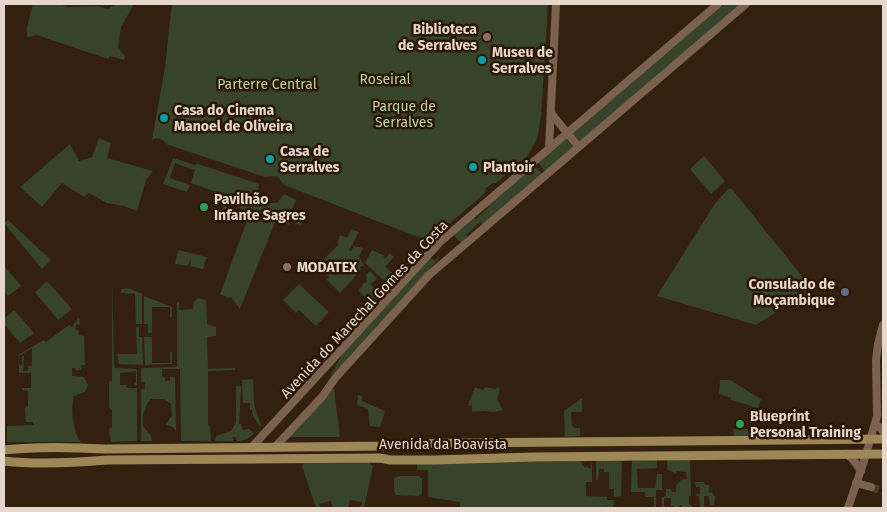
<svg xmlns="http://www.w3.org/2000/svg" width="887" height="512" viewBox="0 0 887 512" font-family="'Fira Sans',sans-serif">
  <style>
    .green { fill: #37442a }
    .lines { fill: none; stroke-linecap: round; stroke-linejoin: round }
    .secondary-tunnel { stroke: #4f3b2a; stroke-width: 8; stroke-dasharray: 8 4; stroke-linecap: butt }
    .secondary { stroke: #7a624f; stroke-width: 8 }
    .primary { stroke: #9d8756; stroke-width: 9 }
    .education-dot { fill: #8d6e63; stroke: #291605; stroke-width: 2 }
    .culture-dot { fill: #0f9aa8; stroke: #291605; stroke-width: 2 }
    .leisure-dot { fill: #2e9e5b; stroke: #291605; stroke-width: 2 }
    .service-dot { fill: #5c6f8a; stroke: #291605; stroke-width: 2 }
    .labels { text-anchor: middle; stroke-width: 5; stroke-linejoin: round; paint-order: stroke }
    .poi-label { font-size: 14px; font-weight: bold; fill: #e5d7cc; stroke: #291605; text-anchor: start }
    .park-label { font-size: 14px; fill: #b8d29e; stroke: #291605 }
    .street-label { font-size: 14px; fill: #e5d7cc; stroke: #291605 }
  </style>
  <rect width="100%" height="100%" fill="#34200e"/>
  <!-- green -->
  <path class="green" d="M33,4H77L62,5L68,7L97,6L108,9L116,4H132L133,6L121,27L118,47L125,56L124,60L110,56L108,59L37,35L27,37V27Z
    M173,4H548L541,117L537,139L527,157L496,183H493L486,188L485,193L434,237L426,240L284,185L277,176L265,177L166,144C163,138 157,137 152,140L165,68L171,10Z
    M724,4H741L580,141L572,135V132Z
    M99,138L111,143L107,158L153,171L146,180L137,211L124,206L107,203L89,193L84,197L62,183L42,207L20,187L70,144L79,161L92,157Z
    M566,138L573,147L545,171L538,162Z
    M704,156L725,181L711,194L690,169Z
    M173,158L195,165L198,164L259,184L258,194L266,203H277L284,194L296,200L290,215L303,220L301,226L291,221L289,225L276,220L240,309L231,297L228,298L220,294L249,215L245,210L229,203L223,216L220,217L227,196L191,183L195,170L175,163L170,178L190,185L187,192L163,184Z
    M534,165L542,174L482,225L480,222L466,235L467,237L461,243L453,234L473,217L476,219L489,207L487,204Z
    M728,189H732L809,285V291L756,325L657,296L714,205Z
    M8,220L51,260L42,269L4,223Z
    M351,229L359,232L349,250L351,251L354,246L363,248L359,256L364,266H361L360,271L340,293L326,279L329,278L327,274L317,266L339,244L338,242L340,235L347,238Z
    M178,250L207,257L203,269L190,266L191,258L188,266L175,264Z
    M372,250L385,256L383,257L385,259L390,253L394,257L385,267L394,274L400,268L403,271L390,286L365,263Z
    M430,257L435,261L439,257V259L329,378L344,351Z
    M4,266L21,286L8,296L4,291Z
    M370,271L377,279L370,284L378,292L385,286L388,287L373,304L360,293L359,290L364,283L367,282L366,275Z
    M47,281L72,309L58,320L35,292Z
    M112,282L114,364L115,368L137,369V385H135V383H136V371L120,373V385H126L127,388H137V441L111,442L109,429L112,427V410L109,407V382L112,381Z
    M299,284L329,312L316,326L299,310L296,313L283,300Z
    M128,288L142,294V324H136L135,294L120,293L122,289Z
    M144,296L172,307V317H170V307H152V333H148V324H144Z
    M198,298L206,300L207,324L216,327V336L207,337L208,369L235,368V370L208,371V424L210,427L211,441H181L180,369H162V377H165V381H170V377H175L176,431L173,427L166,425L172,415L171,404L164,399H151C145,404 141,419 144,427C147,433 152,434 152,441H141V389H145V382H141V368L177,367V302H179V310L193,309L194,302Z
    M14,310L34,333L20,343L4,324V319Z
    M79,317L80,324L76,325V330H78L79,335L84,336L85,365H81V370H76L75,368H72V376L84,377L88,385L85,392L74,396C70,410 73,431 81,442H7V426L34,425L33,422H26L25,408L28,407V391L22,390V388H31V373H19V365H22V356H24L23,371H28V366H32V348L19,356L18,355L44,340L46,342L69,325L72,327Z
    M136,327H139V337H142L143,365L119,364L117,354H137Z
    M144,337H152V363H170V352H172V364L145,365Z
    M253,379L254,404L261,426L260,427L253,416L252,410H250V403H243L242,380Z
    M720,380H730L761,399L758,408L731,400V398L719,394Z
    M236,386H241L239,424H241L243,430L249,429L254,433C249,439 244,441 237,441L236,437H233V441H215L216,436L231,431L236,422Z
    M475,387L483,390L485,387L496,389L497,387L500,389L497,399L503,410L494,412L485,411L472,412V406L468,405Z
    M332,389H334L340,437H288Z
    M358,395L362,396V401L385,411L380,427L370,426L368,409L357,405Z
    M582,398V412H571L572,426L575,428H580V436L565,437L564,411Z
    M733,429H781V435L734,436Z
    M657,460V468L637,469L638,488H655L657,474H662V490H656V508H654V497H645V492H631L632,461Z
    M667,460H690L691,496H689V505H692V508H682V505L679,506V508H675L674,506H671V498H664V508H662V497L666,496V489H671L672,492H676V486L681,480L687,479L686,472L676,471V473L667,470Z
    M581,461L583,466L586,468L588,466V468H591L592,461V482H586V496L607,497V500H614L613,508H608L607,505V508H460V502L428,497V470H417V462Z
    M596,461H622L621,496L614,497V489H609V472H604V469H599L598,480H596Z
    M368,462L373,466L364,508H361L362,502L350,500L348,508H333L331,501L319,504L320,508H316L302,466L304,463Z
    M400,476H418L422,479V494L417,496L396,495L394,491V478Z
    M695,482H704L705,485H709V492L713,493V496H715L714,505H710L709,496H704V508H700L699,496H696V494H700V487H696Z"/>
  <g class="lines">
    <!-- secondary-tunnel -->
    <path class="secondary-tunnel" d="M871,487L883,491"/>
    <!-- secondary -->
    <path class="secondary" d="M551,112L554,117L578,146
      M549,148L556,4
      M875,423L883,431
      M275,447L322,397L336,377L429,275L746,4
      M251,448L440,242L718,4
      M847,454L854,461L861,471
      M856,483L871,487
      M848,508L864,461L877,416L876,360L878,344L883,325"/>
    <!-- primary -->
    <path class="primary" d="M4,450C37,446 71,447 105,449L385,446L402,444L466,443L883,439
      M4,461C38,465 72,463 107,460L380,458L390,460H435L534,457L883,454"/>
  </g>
  <!-- markers -->
  <g class="education-dot">
    <circle cx="487" cy="37" r="5"/>
    <circle cx="287" cy="267" r="5"/>
  </g>
  <g class="culture-dot">
    <circle cx="482" cy="60" r="5"/>
    <circle cx="164" cy="118" r="5"/>
    <circle cx="270" cy="159" r="5"/>
    <circle cx="473" cy="167" r="5"/>
  </g>
  <g class="leisure-dot">
    <circle cx="204" cy="207" r="5"/>
    <circle cx="740" cy="424" r="5"/>
  </g>
  <circle class="service-dot" cx="845" cy="292" r="5"/>
  <g class="labels">
    <!-- poi labels -->
    <g class="poi-label">
      <text x="477" y="34" text-anchor="end">Biblioteca<tspan x="477" dy="16">de Serralves</tspan></text>
      <text x="492" y="57">Museu de<tspan x="492" dy="16">Serralves</tspan></text>
      <text x="174" y="115">Casa do Cinema<tspan x="174" dy="16">Manoel de Oliveira</tspan></text>
      <text x="280" y="156">Casa de<tspan x="280" dy="16">Serralves</tspan></text>
      <text x="483" y="172">Plantoir</text>
      <text x="214" y="204">Pavilhão<tspan x="214" dy="16">Infante Sagres</tspan></text>
      <text x="297" y="272">MODATEX</text>
      <text x="835" y="289" text-anchor="end">Consulado de<tspan x="835" dy="16">Moçambique</tspan></text>
      <text x="750" y="421">Blueprint<tspan x="750" dy="16">Personal Training</tspan></text>
    </g>
    <!-- park labels -->
    <g class="park-label">
      <text x="385" y="84">Roseiral</text>
      <text x="267" y="89">Parterre Central</text>
      <text x="404" y="111">Parque de<tspan x="404" dy="16">Serralves</tspan></text>
    </g>
    <!-- street labels -->
    <g class="street-label">
      <text transform="translate(364 309) rotate(-47)" y="5">Avenida do Marechal Gomes da Costa</text>
      <text x="443" y="449">Avenida da Boavista</text>
    </g>
  </g>
  <!-- border -->
  <rect width="887" height="512" fill="none" stroke="#e5d7cc" stroke-width="10"/>
</svg>
